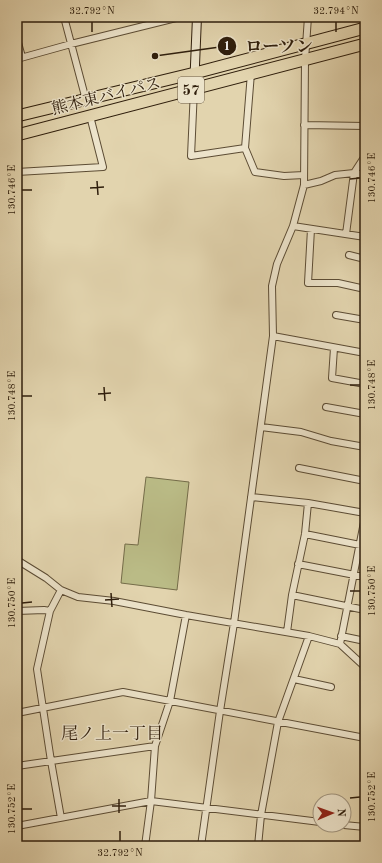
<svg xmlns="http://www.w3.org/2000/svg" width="382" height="863" viewBox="0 0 382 863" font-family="'Old Standard TT','Noto Serif JP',serif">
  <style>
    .green { fill: #babb86; stroke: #746c49 }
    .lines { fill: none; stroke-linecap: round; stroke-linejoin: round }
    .street-casing { stroke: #5c4c34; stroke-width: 8 }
    .secondary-casing { stroke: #2f1e0c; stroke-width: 10 }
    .highway-casing { stroke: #2f1e0c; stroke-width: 13 }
    .street { stroke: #ece3ca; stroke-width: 6 }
    .secondary { stroke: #ece3ca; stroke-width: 8 }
    .highway { stroke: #e2d4ae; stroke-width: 11 }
    .ticks { fill: none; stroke: #2f1e0c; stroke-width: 1.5 }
    .labels { text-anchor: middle; stroke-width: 3; stroke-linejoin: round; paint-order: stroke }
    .shield { fill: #ece3ca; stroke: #685945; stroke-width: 1 }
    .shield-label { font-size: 15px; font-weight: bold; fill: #2f1e0c }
    .street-label { font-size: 16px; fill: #2f1e0c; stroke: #ece3ca }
    .neighbourhood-label { font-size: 17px; fill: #2f1e0c; stroke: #ece3ca }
    .leader { fill: none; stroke: #2f1e0c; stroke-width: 1.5 }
    .callout-dot { fill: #2f1e0c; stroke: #ece3ca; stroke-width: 1.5 }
    .mark-label { font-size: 12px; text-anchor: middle; font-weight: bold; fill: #fff }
    .callout-label { font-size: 17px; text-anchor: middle; font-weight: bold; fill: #2f1e0c; stroke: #ece3ca; stroke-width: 3; stroke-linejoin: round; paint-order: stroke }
    .neatline { fill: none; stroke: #2f1e0c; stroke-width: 1.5 }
    .ticks-label { font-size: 10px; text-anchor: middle; fill: #2f1e0c }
  </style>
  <rect width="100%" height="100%" fill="#e2d4ae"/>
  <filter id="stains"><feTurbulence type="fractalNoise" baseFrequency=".005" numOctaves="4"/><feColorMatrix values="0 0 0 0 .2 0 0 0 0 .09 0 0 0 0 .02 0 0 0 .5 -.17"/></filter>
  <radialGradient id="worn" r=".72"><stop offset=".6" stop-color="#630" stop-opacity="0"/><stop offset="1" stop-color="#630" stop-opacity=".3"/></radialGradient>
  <!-- green -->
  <path class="green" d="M146,477L189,482L177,590L121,583L125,544L138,545Z"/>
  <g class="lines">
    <!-- street casing -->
    <g class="street-casing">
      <path id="street" d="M64,17L86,100
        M17,39L22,57
        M17,59L71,44L180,17
        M194,89L191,156L245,148L255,172L284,176L304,175
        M304,125L365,126
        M245,148L251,73
        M17,172L103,167L90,116
        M304,185L321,181L335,175L354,173L365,175
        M293,226L365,237
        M311,229L308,283H338L365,289
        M346,234L354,173L365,156
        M349,255L365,259
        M336,315L365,320
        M273,336L365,353
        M334,348L332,378L365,384
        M326,407L365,414
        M261,427L301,432L331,441L365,447
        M299,468L365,481
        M251,497L308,503L365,513
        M305,534L365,546
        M17,560L46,578L61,590L78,597L114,601L186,615L309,636L340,644L365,667
        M298,564L365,577
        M61,590L50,611L37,669L51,761L61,818
        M292,595L365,610
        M17,611L44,610L50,611
        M287,632L292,595L305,534L308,503
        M341,636L365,641
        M340,644L365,517
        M294,679L331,687
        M17,713L123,692L365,738
        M17,766L155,746
        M344,825L365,827
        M17,826L151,801L320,822
        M145,846L151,801L155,746L170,701L186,615
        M201,846L220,711L234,623L273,336L272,286L277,264L293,226L304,185L305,60L308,17
        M258,846L261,815L278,722L309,636"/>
    </g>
    <!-- secondary casing -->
    <g class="secondary-casing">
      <path id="secondary" d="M194,89L197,17"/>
    </g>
    <!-- highway casing -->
    <g class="highway-casing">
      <path id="highway" d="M17,116L195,73L365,28
        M17,135L365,44"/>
    </g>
    <!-- street -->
    <use href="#street" class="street"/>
    <!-- secondary -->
    <use href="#secondary" class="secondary"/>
    <!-- highway -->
    <use href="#highway" class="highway"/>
  </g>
  <!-- ticks -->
  <path class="ticks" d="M92,22V32M336,22V32M350,179L360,178M97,181L98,195M90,188L104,187M22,190H32M350,385H360M104,387L105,401M98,394L111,393M22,396H32M350,591H360M111,593L112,607M105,600L119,599M22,603L32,602M350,798L360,797M119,799V813M112,806H126M22,809H32M120,831V841"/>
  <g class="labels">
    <!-- shield labels -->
    <rect class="shield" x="178" y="77" width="26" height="26" rx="3"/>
    <g class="shield-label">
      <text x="191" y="95">57</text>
    </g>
    <!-- street labels -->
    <g class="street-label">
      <text transform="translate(106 95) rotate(-14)" y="6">熊本東バイパス</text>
    </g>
    <!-- neighbourhood labels -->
    <g class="neighbourhood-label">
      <text x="112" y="739">尾ノ上一丁目</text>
    </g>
  </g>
  <!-- callouts -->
  <path class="leader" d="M155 56L227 46"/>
  <g class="callout-dot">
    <circle cx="155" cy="56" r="4"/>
    <circle cx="227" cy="46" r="10"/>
  </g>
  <g class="mark-label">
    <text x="227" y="50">1</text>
  </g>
  <g class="callout-label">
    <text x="279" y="52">ローソン</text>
  </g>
  <!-- margin -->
  <rect width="382" height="863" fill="none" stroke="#e2d4ae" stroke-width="44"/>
  <!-- north arrow -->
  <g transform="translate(332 813) rotate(88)"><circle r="19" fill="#ece3ca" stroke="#a0947e"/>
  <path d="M0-3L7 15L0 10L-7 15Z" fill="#8f2418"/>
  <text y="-6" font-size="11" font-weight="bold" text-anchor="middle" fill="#2f1e0c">N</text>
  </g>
  <rect x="22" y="22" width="338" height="819" class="neatline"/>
  <g class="ticks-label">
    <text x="92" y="14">32.792°N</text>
    <text x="336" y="14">32.794°N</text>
    <text transform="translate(371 178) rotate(-90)" y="4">130.746°E</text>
    <text transform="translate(11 190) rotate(-90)" y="4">130.746°E</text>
    <text transform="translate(371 385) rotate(-90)" y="4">130.748°E</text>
    <text transform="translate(11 396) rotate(-90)" y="4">130.748°E</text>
    <text transform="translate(371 591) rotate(-90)" y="4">130.750°E</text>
    <text transform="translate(11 603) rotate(-90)" y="4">130.750°E</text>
    <text transform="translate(371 797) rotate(-90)" y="4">130.752°E</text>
    <text transform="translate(11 809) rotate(-90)" y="4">130.752°E</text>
    <text x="120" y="856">32.792°N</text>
  </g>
  <rect width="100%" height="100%" filter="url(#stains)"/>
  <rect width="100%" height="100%" fill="url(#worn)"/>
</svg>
